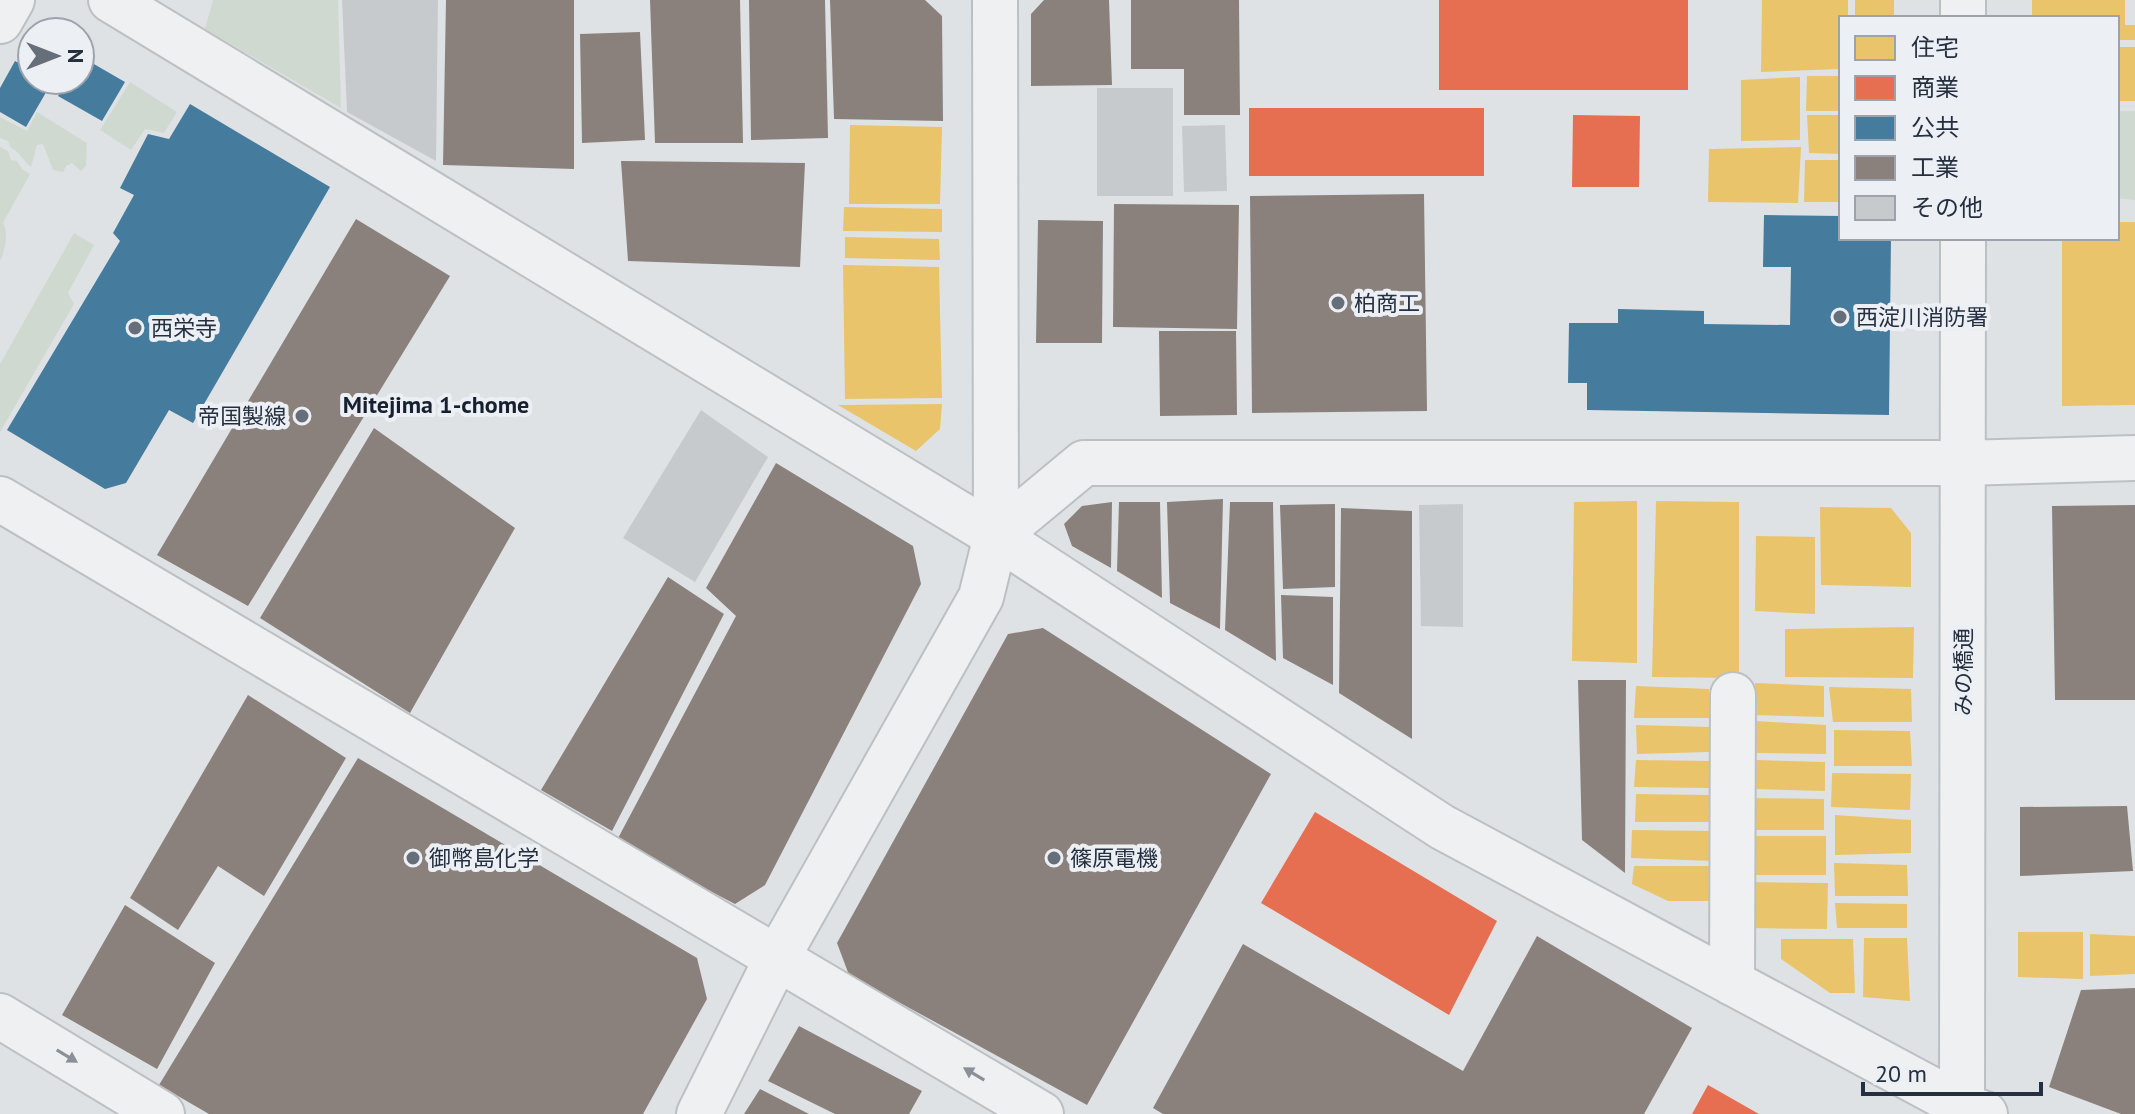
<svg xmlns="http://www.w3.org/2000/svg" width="2135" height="1114" viewBox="0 0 2135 1114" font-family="'PT Sans','Noto Sans JP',sans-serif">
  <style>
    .green { fill: #d0d9cf }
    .homes { fill: #e9c46a }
    .shops { fill: #e76f51 }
    .public { fill: #457b9d }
    .industry { fill: #8a817c }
    .building { fill: #c7cacd }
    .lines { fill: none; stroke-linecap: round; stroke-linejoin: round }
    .minor-casing { stroke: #bdc0c3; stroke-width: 48 }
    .minor { stroke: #eef0f2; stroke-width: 44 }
    .oneway { fill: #8a9098 }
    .poi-dot { fill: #666e79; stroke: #ecf0f5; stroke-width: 3 }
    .labels { text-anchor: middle; stroke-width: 8; stroke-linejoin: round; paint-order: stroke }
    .poi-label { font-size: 22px; fill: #252f3f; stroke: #ecf0f5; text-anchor: start }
    .street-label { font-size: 22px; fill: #252f3f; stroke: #ecf0f5 }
    .neighbourhood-label { font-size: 24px; font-weight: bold; fill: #172030; stroke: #ecf0f5 }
  </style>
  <rect width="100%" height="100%" fill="#dfe2e5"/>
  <!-- green -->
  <path class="green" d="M213,0H338L341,108L205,29Z
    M130,82L177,112L164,133L145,129L131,150L100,130Z
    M2117,111H2135V200L2117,198Z
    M37,112L87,143L86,166L81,171L72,163L66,166L63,172L53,170L43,144L37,145L31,167C23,161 21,153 11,148L8,141L0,138V117L27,131Z
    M0,147L8,151L11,160L17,161L22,169L30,174L3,223C9,233 5,251 0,261Z
    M74,233L94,245L68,293L74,304L0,432V364Z"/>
  <!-- homes -->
  <path class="homes" d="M1762,0H1848V18H1841V69L1761,72Z
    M1855,0H1894V18H1855Z
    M2032,0H2125V25H2135V40H2117V18H2032Z
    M2117,47H2135V101H2117Z
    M1807,76H1841V111H1806Z
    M1800,77V140L1741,141V80Z
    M1807,115H1841V154L1809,153Z
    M850,125L942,127L940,204H849Z
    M1801,147L1798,203L1708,202L1709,149Z
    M1805,160H1841V202H1804Z
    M844,207L942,209V232L843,231Z
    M2117,222H2135V405L2062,406V238H2117Z
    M845,237L939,239L940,260L845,258Z
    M843,265L939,267L942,398L845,399Z
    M942,404L940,429L916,451L838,405Z
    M1637,501V663L1572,661L1574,502Z
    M1656,501L1739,502V678L1652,677Z
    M1820,507L1891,508L1911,533V587L1821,585Z
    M1756,536L1815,537V614L1755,611Z
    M1914,627L1913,678L1785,677V629Z
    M1755,683L1824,686V717L1755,715Z
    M1636,686L1709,689V718H1634Z
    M1829,687L1911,689L1912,722H1833Z
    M1755,721L1826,725V754L1755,753Z
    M1636,725L1710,727L1709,752L1637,754Z
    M1834,730L1910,731L1912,766H1834Z
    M1636,760L1710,761V788L1634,787Z
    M1755,760L1825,762V791L1755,789Z
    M1832,773L1911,774L1910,810L1831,807Z
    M1636,794L1711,795V822H1635Z
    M1751,798L1824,799V830H1753Z
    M1835,815L1911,820V853L1835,855Z
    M1632,830L1711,831L1712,861L1631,858Z
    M1753,836H1826V875H1751Z
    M1834,863L1907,865L1908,896H1835Z
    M1634,866H1710V901H1668L1632,884Z
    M1748,882L1828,883L1827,929L1747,928Z
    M1835,903L1907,904V928H1837Z
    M2018,932H2083V979L2018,977Z
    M2090,934L2135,936V974L2090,976Z
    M1864,938H1907L1910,1001L1863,997Z
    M1781,939H1853L1855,993H1830L1781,959Z"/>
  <!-- shops -->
  <path class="shops" d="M1439,0H1688V90H1439Z
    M1249,108H1484V176H1249Z
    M1573,115L1640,116L1639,187H1572Z
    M1315,812L1497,921L1449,1015L1261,903Z
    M1708,1085L1759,1114H1692Z"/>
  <!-- public -->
  <path class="public" d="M80,56L125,82L102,121L58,96L67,80H80Z
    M15,61L32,70V80L52,82L26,127L0,112V88Z
    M190,104L330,187L193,423L169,410L126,483L105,489L7,430L120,241L113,233L134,195L120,188L148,134L169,139Z
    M1764,215L1841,216V238H1891L1889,415L1587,410V383H1568L1569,323H1618V309L1704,311V324L1790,325L1791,267H1763Z"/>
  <!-- industry -->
  <path class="industry" d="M446,0H574V169L443,165Z
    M650,0H740L743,143H655Z
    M749,0H825L828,138L751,140Z
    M830,0H925L942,16L943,121L834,119Z
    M1044,0H1109L1112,85L1031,86V14Z
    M1131,0H1239L1240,115H1184V69H1131Z
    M640,32L645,140L582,143L580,34Z
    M621,161L805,163L800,267L628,261Z
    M1424,194L1427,411L1252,413L1250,196Z
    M1114,204L1239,205L1237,329L1113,327Z
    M356,219L450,276L248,606L157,555Z
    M1038,220L1103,221L1102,343H1036Z
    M1159,331H1236L1237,415L1160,416Z
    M374,428L515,528L410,713L260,618Z
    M776,463L913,546L921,584L765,885L735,904L616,842L736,616L706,588Z
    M1223,499L1220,629L1170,603L1167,502Z
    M1112,502L1111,568L1072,546L1064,524L1082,506Z
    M1119,502H1160L1162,598L1117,571Z
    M1230,502H1273L1276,661L1225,630Z
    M1335,504V587L1283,589L1280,505Z
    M2135,505V700H2055L2052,506Z
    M1341,508L1412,511V739L1339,693Z
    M668,577L724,614L612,831L541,790Z
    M1281,595L1333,597V685L1283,658Z
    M1043,628L1271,774L1087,1105L849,975L837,943L1008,634Z
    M1578,680H1626L1625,873L1582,840Z
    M248,695L346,758L264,896L218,866L178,930L130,898Z
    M358,758L697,958L707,999L643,1114H209L159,1085Z
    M2127,806L2133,871L2020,876V807Z
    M125,905L215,963L157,1069L62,1015Z
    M1537,936L1692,1028L1644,1114H1163L1153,1108L1243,944L1463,1071Z
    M2135,988V1114H2121L2049,1087L2081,990Z
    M799,1026L922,1091L909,1114H835L768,1081Z
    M760,1089L809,1114H744Z"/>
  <!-- building -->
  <path class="building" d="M342,0H438L436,161L347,112Z
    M1097,88H1173V196H1097Z
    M1225,125L1227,191L1184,192L1182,126Z
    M701,410L768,457L695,582L623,538Z
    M1463,504V627L1421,626L1419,505Z"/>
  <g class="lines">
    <!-- minor casing -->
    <g class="minor-casing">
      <path id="minor" d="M111,0L996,536L1442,827L1962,1106L1985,1114
        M1963,18V0
        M0,21L12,0
        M0,499L1041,1114
        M996,536L1084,463H1963L2135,458
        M1732,983L1733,695
        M0,1016L162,1114
        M699,1114L777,958L981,597L996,536L995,0
        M1957,1114L1962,1106L1963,238"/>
    </g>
    <!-- minor -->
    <use href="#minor" class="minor"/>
  </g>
  <!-- one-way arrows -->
  <defs><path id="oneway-solid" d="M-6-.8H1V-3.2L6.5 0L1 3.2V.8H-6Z" transform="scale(2)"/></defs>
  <g class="oneway">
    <use href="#oneway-solid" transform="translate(67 1056) rotate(31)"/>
    <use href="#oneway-solid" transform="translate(974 1074) rotate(-149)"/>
  </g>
  <!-- markers -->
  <g class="poi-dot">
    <circle cx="1338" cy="303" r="8"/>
    <circle cx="1840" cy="317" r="8"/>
    <circle cx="135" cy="328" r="8"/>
    <circle cx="302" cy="416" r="8"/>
    <circle cx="413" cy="858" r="8"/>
    <circle cx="1054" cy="858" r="8"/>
  </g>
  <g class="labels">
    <!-- poi labels -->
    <g class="poi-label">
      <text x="1354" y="311">柏商工</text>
      <text x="1856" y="325">西淀川消防署</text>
      <text x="151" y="336">西栄寺</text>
      <text x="286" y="424" text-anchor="end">帝国製線</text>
      <text x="429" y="866">御幣島化学</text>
      <text x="1070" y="866">篠原電機</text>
    </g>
    <!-- street labels -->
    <g class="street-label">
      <text transform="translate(1963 672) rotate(-90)" y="8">みの橋通</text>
    </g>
    <!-- neighbourhood labels -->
    <g class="neighbourhood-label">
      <text x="436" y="413">Mitejima 1-chome</text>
    </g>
  </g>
  <!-- legend -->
  <rect x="1839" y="16" width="280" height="224" fill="#ecf0f5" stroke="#9ca3ac" stroke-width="2"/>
  <rect x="1855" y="36" width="40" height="24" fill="#e9c46a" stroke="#9ca3ac" stroke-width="2"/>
  <text x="1911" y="56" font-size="24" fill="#252f3f">住宅</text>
  <rect x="1855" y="76" width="40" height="24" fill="#e76f51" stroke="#9ca3ac" stroke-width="2"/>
  <text x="1911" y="96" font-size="24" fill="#252f3f">商業</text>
  <rect x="1855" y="116" width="40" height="24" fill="#457b9d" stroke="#9ca3ac" stroke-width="2"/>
  <text x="1911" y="136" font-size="24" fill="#252f3f">公共</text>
  <rect x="1855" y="156" width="40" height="24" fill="#8a817c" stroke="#9ca3ac" stroke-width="2"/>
  <text x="1911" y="176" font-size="24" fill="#252f3f">工業</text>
  <rect x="1855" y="196" width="40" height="24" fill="#c7cacd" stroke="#9ca3ac" stroke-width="2"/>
  <text x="1911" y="216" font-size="24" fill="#252f3f">その他</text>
  <!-- north arrow -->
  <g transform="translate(56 56) rotate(90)"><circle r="38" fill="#ecf0f5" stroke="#9ca3ac" stroke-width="2"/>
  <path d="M0-6L14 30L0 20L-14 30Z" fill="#666e79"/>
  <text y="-12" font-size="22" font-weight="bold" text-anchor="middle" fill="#252f3f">N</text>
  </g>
  <!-- scale -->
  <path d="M1863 1082v12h178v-12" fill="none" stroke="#252f3f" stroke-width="4"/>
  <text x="1875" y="1082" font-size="24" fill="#252f3f" stroke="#ecf0f5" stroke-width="6" paint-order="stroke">20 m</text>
</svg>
